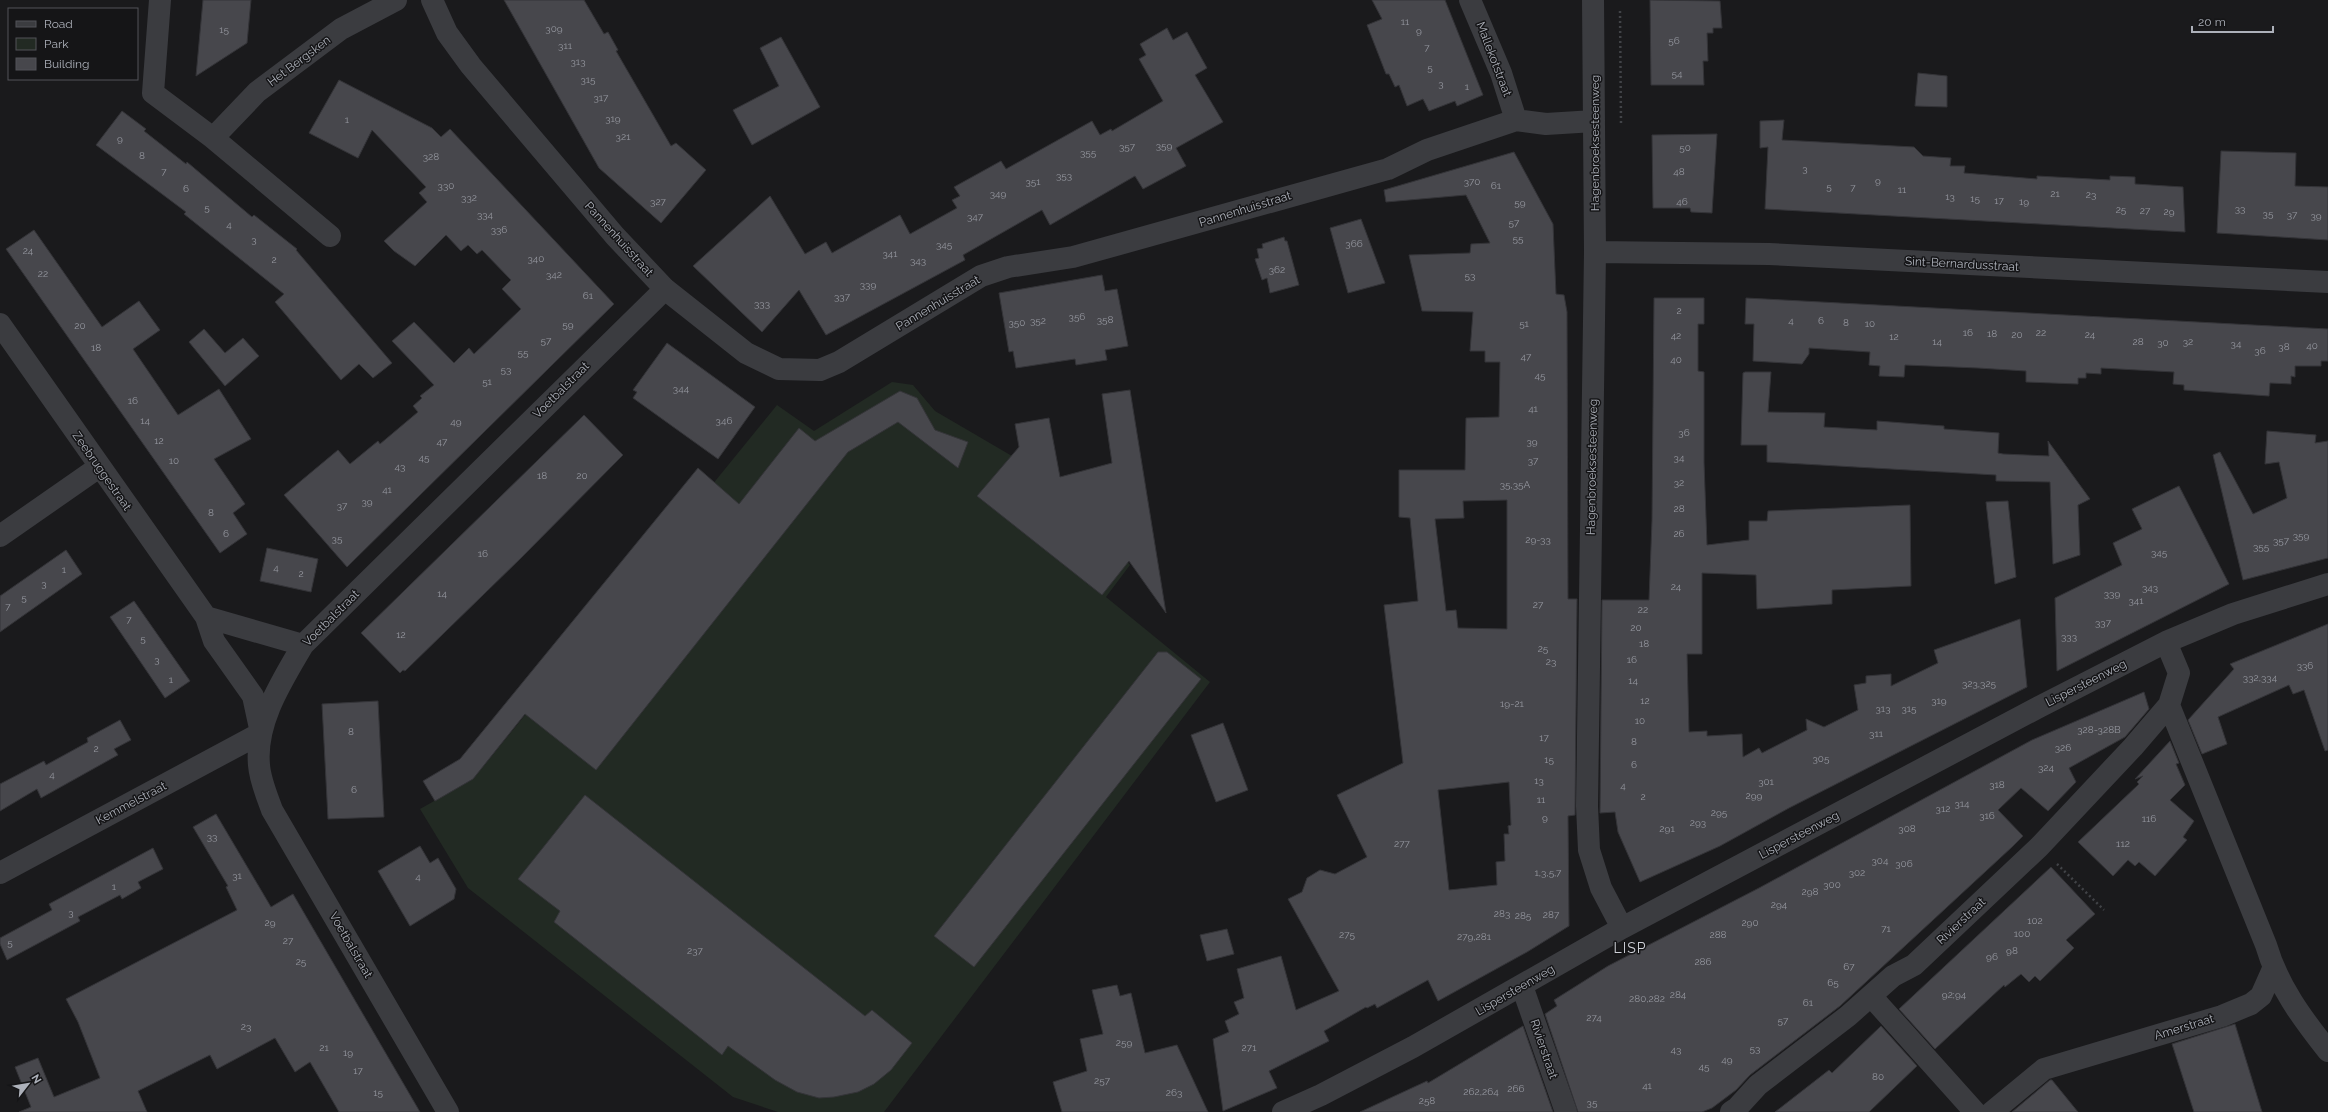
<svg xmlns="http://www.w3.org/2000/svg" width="2328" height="1112" viewBox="0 0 2328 1112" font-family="Raleway,sans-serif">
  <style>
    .green { fill: #222a23 }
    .building { fill: #47474c; stroke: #343438; fill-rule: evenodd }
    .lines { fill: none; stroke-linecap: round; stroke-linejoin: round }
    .path { stroke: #414347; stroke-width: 2.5; stroke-dasharray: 2 3; stroke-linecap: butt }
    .minor { stroke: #3b3c40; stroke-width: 22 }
    .labels { text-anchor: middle; stroke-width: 3; stroke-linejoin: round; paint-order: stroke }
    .number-label { font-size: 10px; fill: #94969e }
    .street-label { font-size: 12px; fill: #adb1ba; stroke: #151517 }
    .quarter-label { font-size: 14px; letter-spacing: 1px; fill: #ced0d7; stroke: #151517 }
  </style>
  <rect width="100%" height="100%" fill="#1a1a1c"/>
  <!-- green -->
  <path class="green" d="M892,382L913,385L935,411L1053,480L1099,526L1130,565L1106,597L1210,682L884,1112H778L733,1097L468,888L420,809L473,779L777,405L814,431Z"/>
  <!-- building -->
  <path class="building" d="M203,0H251L247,43L196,76Z
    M504,0H584L604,34L608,32L618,50L616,51L671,146L676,143L706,170L661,223L599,168Z
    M1372,0H1445L1483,95L1457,106L1455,101L1429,111L1423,99L1407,106L1399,85L1395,87L1389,74H1386L1367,25L1382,19Z
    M1650,0L1720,1L1722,28H1713V33H1707L1708,61H1703L1704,85H1651Z
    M1167,28L1173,40L1187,32L1207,68L1195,75L1223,122L1176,148L1186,166L1143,189L1135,176L1050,225L1042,210L963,255L965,260L826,335L799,290L762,332L693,266L770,196L805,254L826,242L832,253L900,215L910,234L957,208L952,200L960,196L954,187L1001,161L1006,169L1092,121L1100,135L1111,129L1112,131L1163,101L1139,59L1146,55L1140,44Z
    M781,37L820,107L752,145L733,110L779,86L760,48Z
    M1918,73L1947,76V107L1915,106Z
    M339,80L432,128L441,137L450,129L614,304L347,567L284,495L338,450L350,464L378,441L380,444L418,412L413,406L422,398L420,396L434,385L392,341L414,322L454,363L469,348L474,354L521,309L502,289L511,280L482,250L477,254L468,245L461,251L446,235L415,266L394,251L384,241L427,202L419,193L426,187L372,130L358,158L309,133Z
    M122,111L146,129L144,131L186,164L187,162L252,217L254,215L297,249L296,250L392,363L373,378L359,364L341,380L275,302L284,294L184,214L186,212L162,194L96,145Z
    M1784,120L1782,140L1914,147L1923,156L1951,158L1950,166H1965L1964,173L2037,179V176L2110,180V176L2135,177V184L2183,187L2185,232L1765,209L1768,147L1760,148V121Z
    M1717,134L1712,213L1691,212L1690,208H1653L1652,135Z
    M2221,151L2296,153L2295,186L2328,187V240L2217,233Z
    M1514,152L1553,224L1556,294L1564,295L1567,312L1568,599H1577L1575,815L1568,816L1569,926L1527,952L1438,1001L1428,980L1377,1008L1375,1004L1367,1008L1366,1007L1324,1031L1329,1041L1269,1071L1277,1088L1223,1111L1213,1039L1229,1032L1225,1021L1239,1014L1234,1002L1244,998L1237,969L1281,956L1296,1010L1339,991L1288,899L1302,892L1307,878L1320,870L1335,874L1367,857L1337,795L1403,763L1384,605L1418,601L1410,518L1399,517V470H1465L1466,418L1499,417L1500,362H1485V351H1470L1473,312L1422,311L1409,255L1470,253L1471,244L1490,243L1466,195L1386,202L1384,190ZM1507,500V629L1458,628L1456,610L1446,611L1435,519L1464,518L1463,501ZM1509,782L1511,825L1508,826L1509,834H1504L1505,861L1496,862L1497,885L1449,890L1438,790Z
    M1361,219L1385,283L1348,293L1330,228Z
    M34,230L102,327L139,301L160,330L133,349L178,415L219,389L251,439L214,459L245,504L233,513L247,534L220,553L6,249Z
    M1284,237L1285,241H1287L1299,285L1270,293L1267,278L1262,280L1255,259L1259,258L1257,249L1263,248L1262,244Z
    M1102,275L1105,291L1117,289L1128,346L1105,350L1107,360L1076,365L1075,359L1016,368L1013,351L1009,352L999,293Z
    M1654,298H1704V324H1698V371L1704,372V462L1707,545L1749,540V521H1767L1768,511L1910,505L1911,586L1832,590V604L1757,609L1756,575L1702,573V654H1687L1689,732L1707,731V736L1742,734L1743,757L1759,748L1762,753L1807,730L1806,719L1824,727L1858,710L1854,685L1866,683V676L1891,674V686L1938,663L1934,650L2020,619L2027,687L1789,808L1720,846L1640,882L1618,832L1615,812L1600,813L1602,600H1649L1652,521Z
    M1746,298L2328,329V361H2321V366H2295V377L2291,376V384L2270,383L2269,396L2184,390V385L2173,384L2174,372L2101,368V374L2086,373V378H2078V384L2026,382V371L1978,368L1905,365L1904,377L1879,376L1880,366L1869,365L1870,352L1809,348V354L1802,364L1753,361L1754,324H1745Z
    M204,329L225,353L243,338L259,356L225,386L189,342Z
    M667,343L755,407L718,459L633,398L637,392L633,390Z
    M1745,372H1771L1768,412L1825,413L1824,427L1877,430V421L1944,426V429L1999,433L1998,453L2003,454L2049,456L2048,441L2090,499L2078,505L2080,555L2053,564L2050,482L1996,481V475L1767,462V445H1741L1743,373Z
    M1130,390L1166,613L1129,561L1102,595L977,496L1019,447L1015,424L1049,418L1060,477L1112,463L1102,394Z
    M900,391L917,398L935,430L968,442L958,468L898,422L848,452L596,770L525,714L473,779L435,801L423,781L460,759L698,468L739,504L799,428L815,441Z
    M584,415L623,455L521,558L405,671L403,670L400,673L361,633Z
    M2267,431L2316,435L2315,443L2328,441V558L2243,580L2213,455L2220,452L2253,514L2287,498L2279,462L2265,464Z
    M2179,486L2229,584L2057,671L2055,598L2122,565L2113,543L2142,529L2132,509Z
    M2008,501L2016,577L1995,584L1986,502Z
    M267,548L318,559L311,592L260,581Z
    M66,550L82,574L0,632V596Z
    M134,601L190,681L165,698L110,617Z
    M2328,624V750L2325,751L2304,690L2293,694L2289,685L2218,717L2227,744L2202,754L2188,720L2234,669L2230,664Z
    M1158,652H1167L1201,679L974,967L934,936Z
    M2144,692L2149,709L2125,737L2069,768L2076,782L2048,811L2021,788L1998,810L2023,836L2012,847L1840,1006L1750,1075L1736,1090L1712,1108L1702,1112H1578L1545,1014L1557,1006L1554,1000L1608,966L1759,888L2032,740Z
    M378,701L384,817L328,819L322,704Z
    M120,720L131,740L114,749L118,755L41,798L37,789L0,811V784L44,761L46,765L88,742L87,738Z
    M1223,723L1248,790L1216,802L1191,735Z
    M2170,741L2179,763L2176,764L2185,785L2170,800L2194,821L2183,837L2187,840L2155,876L2139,862L2135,866L2128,860L2113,876L2078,842L2139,784L2137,782L2143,776L2135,779Z
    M585,795L865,1016L872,1010L912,1043L891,1070L874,1084L858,1092L834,1097L819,1098L797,1092L775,1080L728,1046L722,1055L554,922L560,911L518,879Z
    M216,814L271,907L293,894L420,1112H339L310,1062L295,1072L275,1038L217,1069L210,1055L138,1091L147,1112H19L31,1107L15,1067L38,1058L54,1097L100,1078L78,1022L66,999L237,910L226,887L228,886L193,827Z
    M420,846L430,863L438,858L456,889L454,899L410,926L378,871Z
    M153,848L163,869L138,882L141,888L122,899L120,895L78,917L80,921L7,960L0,944V938L52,910L49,904Z
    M2051,867L2095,914L2066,940L2074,948L2040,981L2035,976L2029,982L2021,974L2005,987L2004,985L1935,1049L1899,1009Z
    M1227,929L1234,954L1207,961L1200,935Z
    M1117,985L1120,996L1131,993L1145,1053L1177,1045L1208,1112H1062L1053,1082L1087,1071L1080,1039L1103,1034L1092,990Z
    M2235,1024L2262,1112H2194L2172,1044Z
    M1523,1026L1553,1112H1360L1427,1081L1428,1083Z
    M1881,1026L1917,1066L1869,1112H1775L1829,1070L1832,1073Z
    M2052,1080L2078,1112H2012L2050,1080Z"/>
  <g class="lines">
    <!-- path -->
    <path class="path" d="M1620,11L1621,124
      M2057,864L2104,910"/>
    <!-- minor -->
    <path class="minor" d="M160,0L153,93L213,138
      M432,0L447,33L471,66L615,236L665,289L746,353L779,369L820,370L839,362L981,276L1008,267L1073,257L1388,169L1427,150L1516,120L1546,124L1594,121
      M1470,0L1501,73L1516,120
      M1593,0L1595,252L1587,806L1589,850L1601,888L1622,928
      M330,236L213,138L257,92L341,29L396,0
      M1595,252L1769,254L2328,282
      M0,324L206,617L303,645
      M0,536L99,467
      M2169,705L2266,945C2278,986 2302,1018 2328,1051
      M0,873L261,733L253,696L214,641L206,617
      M1522,986L1566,1112
      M1871,996L1975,1112
      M448,1112L272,810C267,796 260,780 259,765C255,722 282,681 303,645L665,289
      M1283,1112L1321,1095L1413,1047L1622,928L2039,707L2166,642L2233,614L2328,584
      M1731,1112L1737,1108L1758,1085L1848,1016L1893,976L1914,965L2039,847L2133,747L2169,705L2179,673L2166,642
      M1992,1112L2044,1069L2222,1016L2251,1004L2261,996L2273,969"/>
  </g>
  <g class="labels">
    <!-- number labels -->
    <g class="number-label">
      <text x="1405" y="25">11</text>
      <text x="554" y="32">309</text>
      <text x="224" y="33">15</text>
      <text x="1419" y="34">9</text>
      <text x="1674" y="44">56</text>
      <text x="565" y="49">311</text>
      <text x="1427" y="51">7</text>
      <text x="578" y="65">313</text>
      <text x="1430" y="71">5</text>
      <text x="1677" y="77">54</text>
      <text x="588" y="83">315</text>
      <text x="1441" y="87">3</text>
      <text x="1467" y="90">1</text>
      <text x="601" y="101">317</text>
      <text x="613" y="122">319</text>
      <text x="347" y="123">1</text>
      <text x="623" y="140">321</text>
      <text x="120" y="142">9</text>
      <text x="1164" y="149">359</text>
      <text x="1127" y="150">357</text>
      <text x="1685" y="151">50</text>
      <text x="1088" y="156">355</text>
      <text x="142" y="159">8</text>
      <text x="431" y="160">328</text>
      <text x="1805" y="172">3</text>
      <text x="164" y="175">7</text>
      <text x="1679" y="175">48</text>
      <text x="1064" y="179">353</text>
      <text x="1878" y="184">9</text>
      <text x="1033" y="185">351</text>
      <text x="1472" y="185">370</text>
      <text x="446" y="189">330</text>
      <text x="1496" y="189">61</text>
      <text x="1829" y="190">5</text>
      <text x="1853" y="191">7</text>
      <text x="186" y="192">6</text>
      <text x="1902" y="193">11</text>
      <text x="998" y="197">349</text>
      <text x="2055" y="197">21</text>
      <text x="2091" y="198">23</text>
      <text x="1950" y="200">13</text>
      <text x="469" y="201">332</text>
      <text x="1975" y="202">15</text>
      <text x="1999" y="204">17</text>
      <text x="658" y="205">327</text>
      <text x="1682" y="205">46</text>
      <text x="2024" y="205">19</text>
      <text x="1520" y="206">59</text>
      <text x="207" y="211">5</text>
      <text x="2240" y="212">33</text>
      <text x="2121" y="213">25</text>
      <text x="2145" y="214">27</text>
      <text x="2169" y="215">29</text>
      <text x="2268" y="217">35</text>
      <text x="485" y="218">334</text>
      <text x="2292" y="218">37</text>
      <text x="2316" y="219">39</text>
      <text x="975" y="220">347</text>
      <text x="1514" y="226">57</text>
      <text x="229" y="228">4</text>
      <text x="499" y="233">336</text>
      <text x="1518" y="242">55</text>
      <text x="254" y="243">3</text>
      <text x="1354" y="247">366</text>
      <text x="944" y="248">345</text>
      <text x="28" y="254">24</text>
      <text x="890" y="257">341</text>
      <text x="536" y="262">340</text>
      <text x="274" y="263">2</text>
      <text x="918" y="264">343</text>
      <text x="1277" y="273">362</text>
      <text x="43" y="277">22</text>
      <text x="554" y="278">342</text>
      <text x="1470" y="279">53</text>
      <text x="868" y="288">339</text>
      <text x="588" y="299">61</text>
      <text x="842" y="300">337</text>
      <text x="762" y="307">333</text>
      <text x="1679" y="314">2</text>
      <text x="1077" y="320">356</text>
      <text x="1105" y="323">358</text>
      <text x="1038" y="324">352</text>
      <text x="1791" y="324">4</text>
      <text x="1821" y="324">6</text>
      <text x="1017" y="326">350</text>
      <text x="1846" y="326">8</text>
      <text x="1524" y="327">51</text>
      <text x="1870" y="327">10</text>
      <text x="568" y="328">59</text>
      <text x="80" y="329">20</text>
      <text x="1968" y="336">16</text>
      <text x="2041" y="336">22</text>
      <text x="1992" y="337">18</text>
      <text x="2017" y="338">20</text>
      <text x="2090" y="338">24</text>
      <text x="1676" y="339">42</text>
      <text x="1894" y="340">12</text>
      <text x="546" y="344">57</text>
      <text x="1937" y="345">14</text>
      <text x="2138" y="345">28</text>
      <text x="2188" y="345">32</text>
      <text x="2163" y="346">30</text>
      <text x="2236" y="347">34</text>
      <text x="2312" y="349">40</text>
      <text x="2284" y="350">38</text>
      <text x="96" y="351">18</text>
      <text x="2260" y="354">36</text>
      <text x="523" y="356">55</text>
      <text x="1526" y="360">47</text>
      <text x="1676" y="363">40</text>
      <text x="506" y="373">53</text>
      <text x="1540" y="379">45</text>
      <text x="487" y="385">51</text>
      <text x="681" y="392">344</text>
      <text x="133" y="404">16</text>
      <text x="1533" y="412">41</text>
      <text x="145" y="424">14</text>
      <text x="724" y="424">346</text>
      <text x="456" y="425">49</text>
      <text x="1684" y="436">36</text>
      <text x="159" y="444">12</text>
      <text x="442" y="445">47</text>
      <text x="1532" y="445">39</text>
      <text x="424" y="461">45</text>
      <text x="1679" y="461">34</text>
      <text x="174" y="464">10</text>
      <text x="1533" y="464">37</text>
      <text x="400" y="470">43</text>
      <text x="542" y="479">18</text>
      <text x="582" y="479">20</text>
      <text x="1679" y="486">32</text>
      <text x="1515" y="488">35,35A</text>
      <text x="387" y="493">41</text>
      <text x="367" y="505">39</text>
      <text x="342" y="509">37</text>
      <text x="1679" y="512">28</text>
      <text x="211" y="516">8</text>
      <text x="226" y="537">6</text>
      <text x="1679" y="537">26</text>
      <text x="2301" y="539">359</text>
      <text x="337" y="542">35</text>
      <text x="1538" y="543">29-33</text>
      <text x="2281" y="544">357</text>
      <text x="2261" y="550">355</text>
      <text x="2159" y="556">345</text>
      <text x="483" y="557">16</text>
      <text x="276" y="571">4</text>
      <text x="64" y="573">1</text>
      <text x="301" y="577">2</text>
      <text x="44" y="587">3</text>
      <text x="1676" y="590">24</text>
      <text x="2150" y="591">343</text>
      <text x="442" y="597">14</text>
      <text x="2112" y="597">339</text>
      <text x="24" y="601">5</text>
      <text x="2136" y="604">341</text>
      <text x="1538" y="608">27</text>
      <text x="8" y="610">7</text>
      <text x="1643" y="613">22</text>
      <text x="129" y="623">7</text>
      <text x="2103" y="626">337</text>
      <text x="1636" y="631">20</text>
      <text x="401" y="638">12</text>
      <text x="2069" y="640">333</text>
      <text x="143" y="642">5</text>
      <text x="1644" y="647">18</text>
      <text x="1543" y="652">25</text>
      <text x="157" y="663">3</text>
      <text x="1632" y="663">16</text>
      <text x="1551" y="665">23</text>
      <text x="2305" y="669">336</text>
      <text x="2260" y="681">332,334</text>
      <text x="171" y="683">1</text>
      <text x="1633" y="684">14</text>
      <text x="1979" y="687">323,325</text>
      <text x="1645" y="704">12</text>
      <text x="1939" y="704">319</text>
      <text x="1512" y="707">19-21</text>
      <text x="1883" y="712">313</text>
      <text x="1909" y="712">315</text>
      <text x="1640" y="724">10</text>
      <text x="2099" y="733">328-328B</text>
      <text x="351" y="735">8</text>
      <text x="1876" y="737">311</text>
      <text x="1544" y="741">17</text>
      <text x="1634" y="745">8</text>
      <text x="2063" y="751">326</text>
      <text x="96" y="752">2</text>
      <text x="1821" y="762">305</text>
      <text x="1549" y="763">15</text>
      <text x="1634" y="768">6</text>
      <text x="2046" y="771">324</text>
      <text x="52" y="778">4</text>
      <text x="1539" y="784">13</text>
      <text x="1766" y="785">301</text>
      <text x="1997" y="788">318</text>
      <text x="1623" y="789">4</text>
      <text x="354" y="793">6</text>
      <text x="1754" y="799">299</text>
      <text x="1643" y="800">2</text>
      <text x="1541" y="803">11</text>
      <text x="1962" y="807">314</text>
      <text x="1943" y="812">312</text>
      <text x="1719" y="816">295</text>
      <text x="1987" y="819">316</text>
      <text x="1545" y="821">9</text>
      <text x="2149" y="822">116</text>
      <text x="1698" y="826">293</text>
      <text x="1667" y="832">291</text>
      <text x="1907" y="832">308</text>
      <text x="212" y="840">33</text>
      <text x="1402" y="847">277</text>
      <text x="2123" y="847">112</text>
      <text x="1880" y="864">304</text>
      <text x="1904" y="867">306</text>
      <text x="1548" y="876">1,3,5,7</text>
      <text x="1857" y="876">302</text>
      <text x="237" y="879">31</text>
      <text x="418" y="880">4</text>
      <text x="1832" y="888">300</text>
      <text x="114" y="890">1</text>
      <text x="1810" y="895">298</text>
      <text x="1779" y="908">294</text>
      <text x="71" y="916">3</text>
      <text x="1502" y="917">283</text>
      <text x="1551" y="918">287</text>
      <text x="1523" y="919">285</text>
      <text x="2035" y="924">102</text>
      <text x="270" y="926">29</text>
      <text x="1750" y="926">290</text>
      <text x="1886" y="932">71</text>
      <text x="2022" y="937">100</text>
      <text x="1347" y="938">275</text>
      <text x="1718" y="938">288</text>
      <text x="1474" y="940">279,281</text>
      <text x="288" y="944">27</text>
      <text x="10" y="946">5</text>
      <text x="695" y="954">237</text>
      <text x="2012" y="954">98</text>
      <text x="1992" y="960">96</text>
      <text x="301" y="965">25</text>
      <text x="1703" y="965">286</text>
      <text x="1849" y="970">67</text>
      <text x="1833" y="986">65</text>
      <text x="1678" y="998">284</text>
      <text x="1954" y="998">92;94</text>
      <text x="1647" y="1002">280,282</text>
      <text x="1808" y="1006">61</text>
      <text x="1594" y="1021">274</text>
      <text x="1783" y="1024">57</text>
      <text x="246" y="1030">23</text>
      <text x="1124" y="1046">259</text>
      <text x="324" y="1051">21</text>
      <text x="1249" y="1051">271</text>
      <text x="1755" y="1052">53</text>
      <text x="1676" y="1053">43</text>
      <text x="348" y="1056">19</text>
      <text x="1727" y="1063">49</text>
      <text x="1704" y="1070">45</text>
      <text x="358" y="1074">17</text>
      <text x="1878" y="1080">80</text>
      <text x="1102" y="1084">257</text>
      <text x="1647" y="1089">41</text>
      <text x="1516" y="1092">266</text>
      <text x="1481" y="1095">262,264</text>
      <text x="378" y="1096">15</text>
      <text x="1174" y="1096">263</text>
      <text x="1427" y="1104">258</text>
      <text x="1592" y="1106">35</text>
    </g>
    <!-- street labels -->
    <g class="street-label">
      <text transform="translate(1494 59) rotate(69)" y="4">Mallekotstraat</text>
      <text transform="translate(299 61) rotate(-37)" y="4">Het Bergsken</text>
      <text transform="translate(1595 143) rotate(-90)" y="4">Hagenbroeksesteenweg</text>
      <text transform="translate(1245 209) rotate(-17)" y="4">Pannenhuisstraat</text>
      <text transform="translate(619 239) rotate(48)" y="4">Pannenhuisstraat</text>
      <text transform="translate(1962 264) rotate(3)" y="4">Sint-Bernardusstraat</text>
      <text transform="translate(938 303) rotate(-31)" y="4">Pannenhuisstraat</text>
      <text transform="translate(561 390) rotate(-45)" y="4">Voetbalstraat</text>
      <text transform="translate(1592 467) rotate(-89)" y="4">Hagenbroeksesteenweg</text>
      <text transform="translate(102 471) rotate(55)" y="4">Zeebruggestraat</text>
      <text transform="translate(331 618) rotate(-45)" y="4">Voetbalstraat</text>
      <text transform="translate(2086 683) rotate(-27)" y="4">Lispersteenweg</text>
      <text transform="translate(131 803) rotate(-28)" y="4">Kemmelstraat</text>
      <text transform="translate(1799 835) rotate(-28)" y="4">Lispersteenweg</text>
      <text transform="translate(1961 921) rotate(-43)" y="4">Rivierstraat</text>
      <text transform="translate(351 945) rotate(60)" y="4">Voetbalstraat</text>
      <text transform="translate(1515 990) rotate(-30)" y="4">Lispersteenweg</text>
      <text transform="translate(2184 1027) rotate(-17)" y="4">Amerstraat</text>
      <text transform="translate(1544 1049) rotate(71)" y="4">Rivierstraat</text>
    </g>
    <!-- quarter labels -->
    <g class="quarter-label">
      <text x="1630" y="953">LISP</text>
    </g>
  </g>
  <!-- legend -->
  <rect x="8" y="8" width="130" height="72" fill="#151517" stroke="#525358"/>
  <rect x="16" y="21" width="20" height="6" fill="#3b3c40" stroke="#525358"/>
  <text x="44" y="28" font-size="12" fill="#adb1ba">Road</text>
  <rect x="16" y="38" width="20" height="12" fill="#222a23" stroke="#525358"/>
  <text x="44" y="48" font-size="12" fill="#adb1ba">Park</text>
  <rect x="16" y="58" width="20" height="12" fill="#47474c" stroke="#525358"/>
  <text x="44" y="68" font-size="12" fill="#adb1ba">Building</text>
  <!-- north arrow -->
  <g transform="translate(28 1084) rotate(59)" stroke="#151517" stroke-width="3" paint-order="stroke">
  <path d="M0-3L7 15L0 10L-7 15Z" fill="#adb1ba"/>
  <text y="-6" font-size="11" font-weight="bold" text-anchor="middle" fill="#adb1ba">N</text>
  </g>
  <!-- scale -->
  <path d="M2192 26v6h81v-6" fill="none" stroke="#adb1ba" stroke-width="2"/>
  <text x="2198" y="26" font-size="12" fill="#adb1ba" stroke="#151517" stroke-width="3" paint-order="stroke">20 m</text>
</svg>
